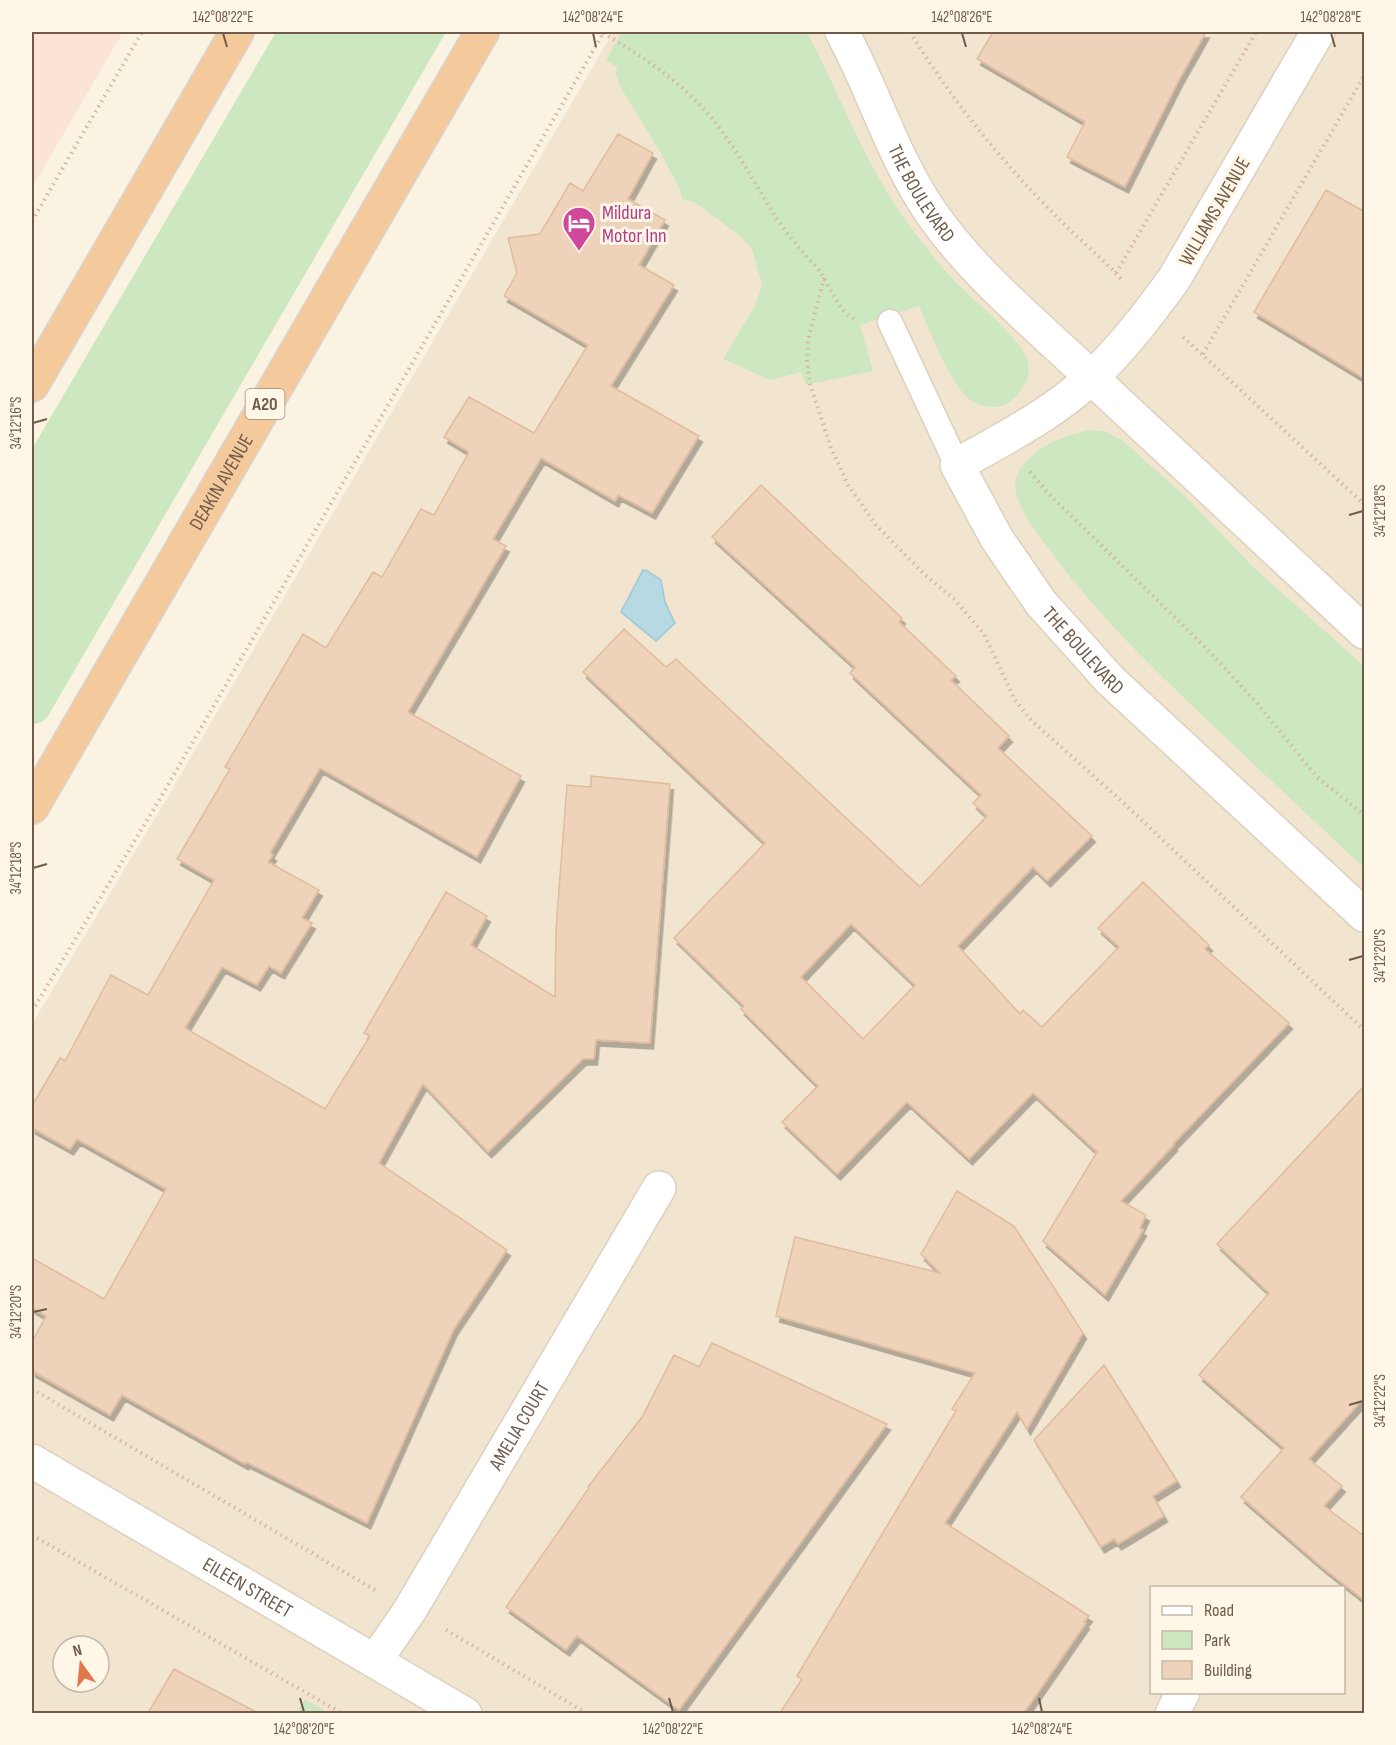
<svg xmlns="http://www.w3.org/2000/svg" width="1396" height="1745" viewBox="0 0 1396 1745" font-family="'Sofia Sans Condensed',sans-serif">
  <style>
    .residential { fill: #f2e5d0; fill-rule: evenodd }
    .commercial { fill: #fbe3d5 }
    .green { fill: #cde7c1 }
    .water { fill: #b7d9e3; stroke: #9ec7d4; stroke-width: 1.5 }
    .building { fill: #eed3ba; stroke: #e0bb9c; stroke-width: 1.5; fill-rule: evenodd; filter: url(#shadow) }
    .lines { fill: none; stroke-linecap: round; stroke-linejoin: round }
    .service-casing { stroke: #ded0be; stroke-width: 27 }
    .minor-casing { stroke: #ded0be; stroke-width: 36 }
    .trunk-casing { stroke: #dad4d0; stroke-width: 36 }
    .path { stroke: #d3b79e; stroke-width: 4; stroke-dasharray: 1.5 4.5; stroke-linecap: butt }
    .service { stroke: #fff; stroke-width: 24 }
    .minor { stroke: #fff; stroke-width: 33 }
    .trunk { stroke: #f4ca9c; stroke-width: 33 }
    .ticks { fill: none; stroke: #705b4a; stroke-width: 2 }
    .labels { text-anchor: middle; stroke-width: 6; stroke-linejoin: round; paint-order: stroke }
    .shield { fill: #fef7e7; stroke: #9b8a79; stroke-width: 1.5 }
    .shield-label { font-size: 18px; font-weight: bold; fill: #705b4a }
    .street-label { font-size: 20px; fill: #705b4a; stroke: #fef7e7 }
    .hotel-label { font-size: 20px; fill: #b23c85; stroke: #fef7e7; text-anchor: start }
    .neatline { fill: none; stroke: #705b4a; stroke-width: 2 }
    .ticks-label { font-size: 15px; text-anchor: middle; fill: #705b4a }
  </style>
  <defs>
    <filter id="shadow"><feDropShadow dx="3.5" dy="6" stdDeviation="0" flood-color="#0004"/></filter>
  </defs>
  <rect width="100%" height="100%" fill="#fbf3e1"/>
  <!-- residential -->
  <path class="residential" d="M613,32H1364V1713L329,1714L305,1700L296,1714L32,1713V1024L167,798ZM1152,1588H1344V1692H1152ZM63,1646H99V1682H63Z"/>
  <!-- commercial -->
  <path class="commercial" d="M32,32H123L32,188Z"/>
  <!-- green -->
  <path class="green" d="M276,32H446L48,716L43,721L32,725V449Z
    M622,32H807C831,77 850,126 875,171C895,209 921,242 949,275C968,297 1021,336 1028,362C1031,373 1025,387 1017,395C1011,402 1004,407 994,407C986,407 979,405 972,401C951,388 930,330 919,306L860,325L873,371L806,385L801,372L770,380L723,359L755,306L762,285L752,249L740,236L696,203L682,199L679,187L660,152L621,88L616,74L617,67L606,60Z
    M1093,430L1106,432L1123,441L1187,498L1254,568L1364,666V868C1312,819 1260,770 1208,721C1155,670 1100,618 1056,558C1041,538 1022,517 1016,492C1008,457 1066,432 1093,430Z
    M305,1699L329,1713H296Z"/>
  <!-- water -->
  <path class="water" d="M643,570H646L661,580L665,602L675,623L656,641L621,612Z"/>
  <!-- building -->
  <path class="building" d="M993,32H1206L1179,80L1125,187L1067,157L1085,122L977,59Z
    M618,134L653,153L628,199L665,220L639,265L674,285L611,386L699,436L652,513L618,495L615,501L541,458L493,539L506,546L408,712L521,776L477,857L320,768L270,853L273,855L268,862L319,890L302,918L312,923L281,973L269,966L257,985L222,967L185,1028L325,1109L370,1036L364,1033L446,892L487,916L471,945L555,997L556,929L567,785L591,787V776L670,784L650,1043L596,1040L594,1059H583L488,1152L423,1084L379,1163L507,1250L454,1329L367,1523L246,1462L245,1464L122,1395L110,1415L32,1371V1342L46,1316L32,1308V1258L104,1299L166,1189L77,1139L70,1149L32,1128V1106L60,1058L65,1061L111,975L148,995L214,880L177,859L230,769L225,767L303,634L326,648L373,572L382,577L421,509L434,515L469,452L444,437L469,397L534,433L588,345L504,296L517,273L508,238L540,234L570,183L583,191Z
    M1326,190L1365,212V379L1254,312Z
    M761,485L902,618L899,622L956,676L951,680L1009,736L998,748L1092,836L1047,881L1033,867L958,946L1020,1014L1023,1010L1042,1027L1119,947L1098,928L1143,882L1209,945L1205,949L1289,1023L1173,1144L1174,1145L1121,1201L1146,1215L1140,1228L1143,1230L1105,1295L1043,1241L1097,1152L1033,1093L969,1159L907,1102L837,1174L782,1122L818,1086L741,1009L744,1006L674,938L765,843L583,672L624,629L666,667L676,659L920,887L987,816L973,803L981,795L850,673L855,667L712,537ZM851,924L915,985L863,1039L801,977Z
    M1365,1085V1397L1309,1459L1342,1486L1324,1506L1365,1537V1601L1322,1567L1241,1497L1284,1448L1199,1375L1269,1293L1217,1244Z
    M957,1191L1014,1226L1083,1333L1027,1429L1017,1412L945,1523L1089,1616L1084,1622L1086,1623L1024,1713H780L802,1679L797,1676L956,1411L952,1409L975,1373L776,1316L795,1237L940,1273L921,1254Z
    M712,1343L887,1424L679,1710L577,1636L566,1650L506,1607L589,1488L588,1487L642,1417L674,1355L699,1367Z
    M1104,1365L1177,1481L1153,1496L1164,1516L1118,1544L1114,1539L1101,1547L1034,1440Z
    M174,1669L258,1713H148Z"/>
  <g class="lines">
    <!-- service casing -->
    <g class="service-casing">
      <path id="service" d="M890,322L957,465"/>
    </g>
    <!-- minor casing -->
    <g class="minor-casing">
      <g id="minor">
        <path id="s1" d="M842,32C874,91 893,158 932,214C976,277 1038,326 1093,379C1183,464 1274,548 1364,632"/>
        <path id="s2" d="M1318,32L1174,279C1151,311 1121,350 1092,377C1053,414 1003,439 957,465L997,539L1041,603L1110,680L1364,915"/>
        <path id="s3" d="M32,1461L465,1714"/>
        <path id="s4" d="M375,1661L410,1610L659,1188"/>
        <path d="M1172,1714L1183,1692"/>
      </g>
    </g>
    <!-- trunk casing -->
    <g class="trunk-casing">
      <g id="trunk">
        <path d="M32,385L237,32"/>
        <path id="s5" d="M32,807L482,32"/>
      </g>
    </g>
    <!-- path -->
    <path class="path" d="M910,32C950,97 999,159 1054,214C1076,237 1101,257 1123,281
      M603,33C638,54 671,75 699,104C732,138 753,182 779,222C790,238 804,253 817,268C830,284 836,309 854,319
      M32,221L142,32
      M1116,273L1256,32
      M824,278L808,340L807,361L810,384L831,448L848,485L876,525L924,574L954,599L984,634L1015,700L1032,721L1114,794L1364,1030
      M1183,337L1364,504
      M1203,354L1364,76
      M1030,472L1049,494L1210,652L1256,702L1317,777L1364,815
      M32,1011L161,797L604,32
      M32,1389L375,1590
      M32,1535L343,1714
      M446,1630L588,1714"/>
    <!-- service -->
    <use href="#service" class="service"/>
    <!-- minor -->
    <use href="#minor" class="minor"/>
    <!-- trunk -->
    <use href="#trunk" class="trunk"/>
  </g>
  <!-- ticks -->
  <path class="ticks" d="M223,33L227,47M593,33L596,47M962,33L966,47M1331,33L1335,47M33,423L47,419M1349,515L1363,511M33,868L47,864M1349,960L1363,956M33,1312L47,1309M1349,1405L1363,1401M300,1698L304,1712M669,1698L673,1712M1039,1698L1042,1712"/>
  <!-- icons -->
  <defs>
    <g id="hotel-pin" transform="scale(1.725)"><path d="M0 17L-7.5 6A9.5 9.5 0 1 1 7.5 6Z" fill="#d1479c" stroke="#fef7e7"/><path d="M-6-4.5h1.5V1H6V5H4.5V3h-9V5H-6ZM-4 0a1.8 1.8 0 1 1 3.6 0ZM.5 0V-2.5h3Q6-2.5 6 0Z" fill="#fff"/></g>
  </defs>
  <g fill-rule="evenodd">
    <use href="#hotel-pin" x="579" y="223"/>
  </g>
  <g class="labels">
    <!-- shield labels -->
    <rect class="shield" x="245.5" y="389" width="39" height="30" rx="4.5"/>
    <g class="shield-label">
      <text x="265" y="410">A20</text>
    </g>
    <!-- street labels -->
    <g class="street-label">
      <text dy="7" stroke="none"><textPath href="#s1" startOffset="180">THE BOULEVARD</textPath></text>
      <text transform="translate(1214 211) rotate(-60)" y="7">WILLIAMS AVENUE</text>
      <text dy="7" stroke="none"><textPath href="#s5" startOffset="376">DEAKIN AVENUE</textPath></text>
      <text dy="7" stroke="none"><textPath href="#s2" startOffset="801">THE BOULEVARD</textPath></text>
      <text dy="7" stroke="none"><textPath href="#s4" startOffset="276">AMELIA COURT</textPath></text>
      <text dy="7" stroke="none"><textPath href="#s3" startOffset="250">EILEEN STREET</textPath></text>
    </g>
    <!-- hotel labels -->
    <g class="hotel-label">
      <text x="602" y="219">Mildura<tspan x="602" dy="23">Motor Inn</tspan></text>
    </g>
  </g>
  <!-- border -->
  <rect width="1396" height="1745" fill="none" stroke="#fef7e7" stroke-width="66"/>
  <!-- legend -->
  <rect x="1150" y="1586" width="195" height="108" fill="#fef7e7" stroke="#c5b9a8" stroke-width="1.5"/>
  <rect x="1162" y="1606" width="30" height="9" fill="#ffffff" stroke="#c5b9a8" stroke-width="1.5"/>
  <text x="1204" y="1616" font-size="18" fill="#705b4a">Road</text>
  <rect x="1162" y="1631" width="30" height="18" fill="#cde7c1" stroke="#c5b9a8" stroke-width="1.5"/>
  <text x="1204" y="1646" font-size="18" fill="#705b4a">Park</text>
  <rect x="1162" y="1661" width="30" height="18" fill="#eed3ba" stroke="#c5b9a8" stroke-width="1.5"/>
  <text x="1204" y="1676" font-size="18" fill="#705b4a">Building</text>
  <!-- north arrow -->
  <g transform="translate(81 1664) rotate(345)"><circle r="28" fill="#fef7e7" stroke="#c5b9a8" stroke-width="1.5"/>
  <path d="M0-4.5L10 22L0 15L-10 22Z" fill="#df794c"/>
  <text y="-9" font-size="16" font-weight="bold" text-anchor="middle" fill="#705b4a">N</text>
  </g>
  <rect x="33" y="33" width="1330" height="1679" class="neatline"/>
  <g class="ticks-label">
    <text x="223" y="22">142°08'22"E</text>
    <text x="593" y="22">142°08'24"E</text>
    <text x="962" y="22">142°08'26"E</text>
    <text x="1331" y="22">142°08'28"E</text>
    <text transform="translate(16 423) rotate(-90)" y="5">34°12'16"S</text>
    <text transform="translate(1380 511) rotate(-90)" y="5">34°12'18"S</text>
    <text transform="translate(16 868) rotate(-90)" y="5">34°12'18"S</text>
    <text transform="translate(1380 956) rotate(-90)" y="5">34°12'20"S</text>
    <text transform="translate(16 1312) rotate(-90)" y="5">34°12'20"S</text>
    <text transform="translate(1380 1401) rotate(-90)" y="5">34°12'22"S</text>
    <text x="304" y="1734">142°08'20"E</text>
    <text x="673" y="1734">142°08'22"E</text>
    <text x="1042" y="1734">142°08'24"E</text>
  </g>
</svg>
